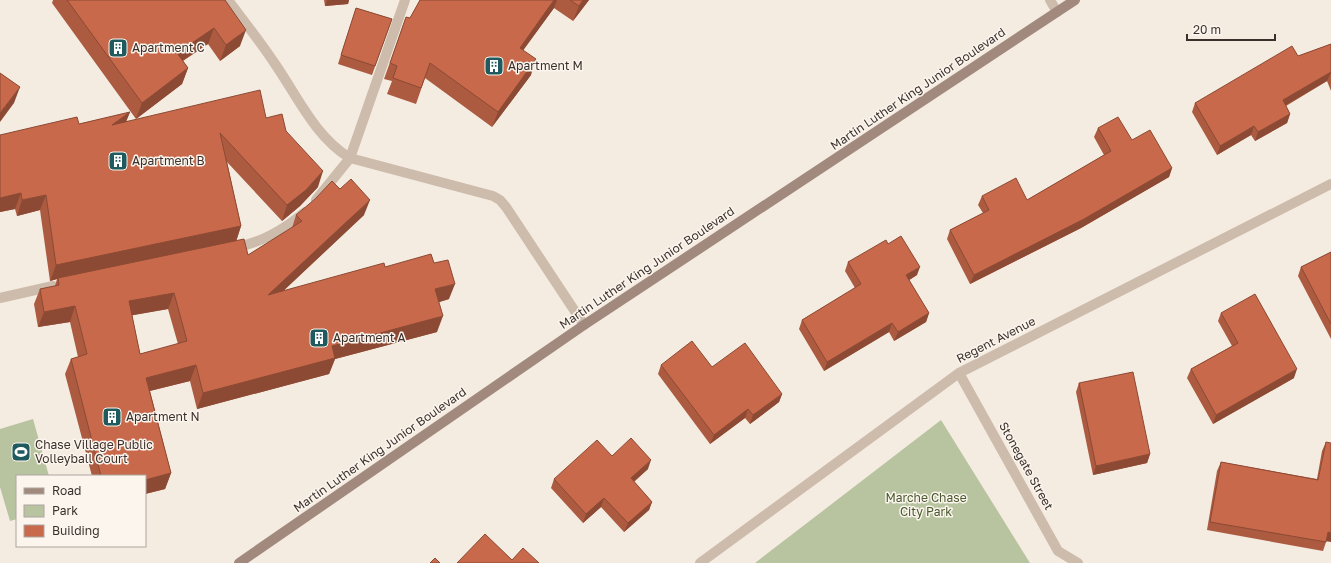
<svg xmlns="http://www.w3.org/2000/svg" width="1331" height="563" viewBox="0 0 1331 563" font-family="'Golos Text',sans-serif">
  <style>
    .green { fill: #b8c4a0 }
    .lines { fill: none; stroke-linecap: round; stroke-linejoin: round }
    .service { stroke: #cdbbac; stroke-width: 10 }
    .minor { stroke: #cdbbac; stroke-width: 10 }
    .secondary { stroke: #a18a7d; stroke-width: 10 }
    .wall { fill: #ac5a40; fill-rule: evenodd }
    .shaded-wall { fill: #8c4a34 }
    .building { fill: #c8694b; stroke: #8c4a34; fill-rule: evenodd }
    .labels { text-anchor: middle; stroke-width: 3; stroke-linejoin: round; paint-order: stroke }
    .poi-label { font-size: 12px; fill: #3b302b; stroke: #fbf5ee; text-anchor: start }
    .street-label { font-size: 12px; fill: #3b302b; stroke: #fbf5ee }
    .park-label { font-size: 12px; fill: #4a5a2e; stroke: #fbf5ee }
  </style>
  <rect width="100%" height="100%" fill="#f4ebe1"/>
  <!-- green -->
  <path class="green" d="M33,419L49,476H17V519L10,521L0,487V429Z
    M941,420L1030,563H755Z"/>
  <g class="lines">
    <!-- service -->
    <path class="service" d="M228,0C243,20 259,40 273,61C297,95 314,136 350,158L405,0
      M316,200L350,158L493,196L500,200L506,207L584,325
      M233,248C261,243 283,230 305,212
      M0,298L53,286"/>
    <!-- minor -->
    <path class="minor" d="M1050,0L1057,12
      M959,373L1058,551L1078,563
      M700,563L959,373L1331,184"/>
    <!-- secondary -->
    <path class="secondary" d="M239,563L584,325L1075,0"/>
  </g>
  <!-- wall -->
  <path class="wall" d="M53,0H225L240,46L220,61L208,44L183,61L188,68L182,84L136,119L52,3Z
    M324,0H349L348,4L325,6Z
    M420,0H589L573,21L554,8L523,50L531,75L492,127L425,78L416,104L387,94L392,81L384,79L406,17L410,18Z
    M356,8L392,19L372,75L338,64Z
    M1331,44V91L1327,81L1286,106L1290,114L1287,123L1255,141L1251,135L1217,155L1192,112L1195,103L1298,56Z
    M130,112L126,121L266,118L286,131L318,187L300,206L282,221L227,162L241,226L236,241L248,255L292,228L296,215H364L283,291L385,267L434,263L449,299L439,302L437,332L335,359L329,374L197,409L190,381L150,391L171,473L165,489L145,494V476H92L65,374L71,359L78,357L70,322L38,327L34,304L40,289L55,286L57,279L50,281L40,210L17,216L15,209L0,212V135L79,124ZM168,309L178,344L140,354L132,315Z
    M1098,128L1132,140L1172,168L1169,177L1081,228L970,284L947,239L950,230L983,213L978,205L982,196L1027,200L1104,155L1094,137Z
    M888,244L917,275L909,280L929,313L926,322L894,341L889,332L824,371L799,329L802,320L855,288L845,271L848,262Z
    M1331,252V339L1298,276L1301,267Z
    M1221,313L1294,378L1213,424L1187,378L1191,369L1232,346L1218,321Z
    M661,365L712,367L782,394L779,402L750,424L745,418L710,444L658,374Z
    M1079,383L1150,454L1147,463L1093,475L1076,392Z
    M1326,442V542L1323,551L1207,530L1217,471L1221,462L1317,479L1322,451Z
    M612,456L648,469L634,482L652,502L649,510L624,532L601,507L583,523L551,488L554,479Z"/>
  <!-- shaded-wall -->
  <path class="shaded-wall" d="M327,0H349L348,4L325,6Z
    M554,0H557L554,8L514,63L520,48Z
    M583,0H589L573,21L579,6Z
    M214,28L208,44L171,68L177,53Z
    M246,30L240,46L220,61L226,45Z
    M536,59L531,75L492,127L498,112Z
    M188,68L182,84L136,119L142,103Z
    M1331,72L1327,81L1279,109L1283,100Z
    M20,87L14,103L0,122V113Z
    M130,112L124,127L112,125Z
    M1290,114L1287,123L1255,141L1258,132Z
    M1254,126L1251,135L1217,155L1220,146Z
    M1172,168L1169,177L1081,228L970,284L974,275Z
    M323,171L318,187L300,206L282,221L287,205Z
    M21,193L15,209L0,212V198Z
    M46,195L40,210L17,216L22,200Z
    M370,200L364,215L262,311L268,295Z
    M241,226L236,242L58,278L57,279L50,281L56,265Z
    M920,267L917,275L903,284L906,275Z
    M455,284L449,299L430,305L435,289Z
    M174,293L168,309L123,317L129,301Z
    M75,306L70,322L38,327L44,312Z
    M929,313L926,322L894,341L898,332Z
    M443,316L437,332L335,359L329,374L197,409L203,393L332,346Z
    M892,323L889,332L824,371L827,362Z
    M196,365L190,381L141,393L146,378Z
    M1297,369L1294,378L1213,424L1216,415Z
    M782,394L779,402L750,424L753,415Z
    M748,409L745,418L710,444L714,435Z
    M1150,454L1147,463L1093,475L1096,466Z
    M651,460L648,469L627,487L631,478Z
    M171,473L165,489L145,494V480Z
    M604,498L601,507L583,523L586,514Z
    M652,502L649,510L624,532L628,523Z
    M1328,532L1331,533V542L1325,541Z"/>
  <!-- building -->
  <path class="building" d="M67,0H225L246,30L226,45L214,28L177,53L188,68L142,103Z
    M420,0H554L520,48L536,59L498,112L430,63L421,88L393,78L397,66L390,63L406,17L410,18Z
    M570,0H583L579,6Z
    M356,8L392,19L375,66L341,55Z
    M1331,44V74V72L1283,100L1290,114L1258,132L1254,126L1220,146L1195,103L1292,46L1298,56Z
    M0,73L20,87L0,113Z
    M260,90L266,118L282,114L286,131L323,171L306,190L287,205L220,133L241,226L56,265L46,195L22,200L21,193L0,198V135L77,117L79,124L130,112L112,125Z
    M1118,117L1132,140L1150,130L1172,168L1084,219L974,275L950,230L989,210L982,196L1016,178L1027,200L1111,151L1098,128Z
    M351,179L370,200L268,295L384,263L385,267L431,254L434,263L448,260L455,284L435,289L443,316L332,346L335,358L203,393L196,365L146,378L171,473L145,480V476H101L71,359L87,354L75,306L44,312L40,289L59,285L58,278L244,239L248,255L302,221L296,215L315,199L332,181L340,189ZM174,293L187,341L140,354L129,301Z
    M901,236L920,267L906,275L929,313L898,332L892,323L827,362L802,320L861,284L848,262L886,240L888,244Z
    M1331,252V324L1301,267Z
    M1255,294L1297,369L1216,415L1191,369L1238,343L1221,313Z
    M692,341L712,367L745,343L782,394L753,415L748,409L714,435L661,365Z
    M1133,372L1150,454L1096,466L1079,383Z
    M631,438L651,460L631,478L652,502L628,523L604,498L586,514L554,479L597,440L612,456Z
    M1326,442L1331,443V533L1328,532L1326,542L1210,522L1221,462L1318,480Z
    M485,534L512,560L523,548L539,563H457Z
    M435,558L440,563H430Z"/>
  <!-- icons -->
  <defs>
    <g id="building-square" transform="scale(1)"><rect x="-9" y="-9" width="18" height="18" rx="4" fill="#1f5a5e" stroke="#fbf5ee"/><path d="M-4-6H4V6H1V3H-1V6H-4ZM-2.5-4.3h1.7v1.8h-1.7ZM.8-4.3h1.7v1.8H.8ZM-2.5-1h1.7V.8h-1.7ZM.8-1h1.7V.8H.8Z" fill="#fff"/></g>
    <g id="stadium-square" transform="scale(1)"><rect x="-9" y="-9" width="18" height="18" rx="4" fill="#1f5a5e" stroke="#fbf5ee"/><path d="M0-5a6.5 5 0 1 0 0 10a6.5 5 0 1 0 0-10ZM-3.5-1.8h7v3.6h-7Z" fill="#fff"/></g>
  </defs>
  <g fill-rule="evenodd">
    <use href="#building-square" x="118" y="48"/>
    <use href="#building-square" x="494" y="66"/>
    <use href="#building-square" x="118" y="161"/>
    <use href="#building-square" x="319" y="338"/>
    <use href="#building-square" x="112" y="417"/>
    <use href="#stadium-square" x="21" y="452"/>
  </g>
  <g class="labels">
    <!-- poi labels -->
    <g class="poi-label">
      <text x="132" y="52">Apartment C</text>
      <text x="508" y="70">Apartment M</text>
      <text x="132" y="165">Apartment B</text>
      <text x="333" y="342">Apartment A</text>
      <text x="126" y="421">Apartment N</text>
      <text x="35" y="449">Chase Village Public<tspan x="35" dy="14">Volleyball Court</tspan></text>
    </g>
    <!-- street labels -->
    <g class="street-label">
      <text transform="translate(918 89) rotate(-34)" y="4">Martin Luther King Junior Boulevard</text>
      <text transform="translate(647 268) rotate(-34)" y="4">Martin Luther King Junior Boulevard</text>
      <text transform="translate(996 340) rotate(-27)" y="4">Regent Avenue</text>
      <text transform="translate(380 450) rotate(-35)" y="4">Martin Luther King Junior Boulevard</text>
      <text transform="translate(1026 466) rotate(61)" y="4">Stonegate Street</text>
    </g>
    <!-- park labels -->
    <g class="park-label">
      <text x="926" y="502">Marche Chase<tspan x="926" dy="14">City Park</tspan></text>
    </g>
  </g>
  <!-- legend -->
  <rect x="16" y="475" width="130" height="72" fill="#fbf5ee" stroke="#aea6a0"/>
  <rect x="24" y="488" width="20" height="6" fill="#a18a7d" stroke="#aea6a0"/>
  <text x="52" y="495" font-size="12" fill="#3b302b">Road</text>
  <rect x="24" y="505" width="20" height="12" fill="#b8c4a0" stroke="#aea6a0"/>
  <text x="52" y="515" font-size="12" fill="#3b302b">Park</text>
  <rect x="24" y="525" width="20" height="12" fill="#c8694b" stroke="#aea6a0"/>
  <text x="52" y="535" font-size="12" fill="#3b302b">Building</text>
  <!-- scale -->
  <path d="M1187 34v6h88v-6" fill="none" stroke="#3b302b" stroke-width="2"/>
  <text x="1193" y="34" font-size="12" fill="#3b302b" stroke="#fbf5ee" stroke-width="3" paint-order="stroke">20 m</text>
</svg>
